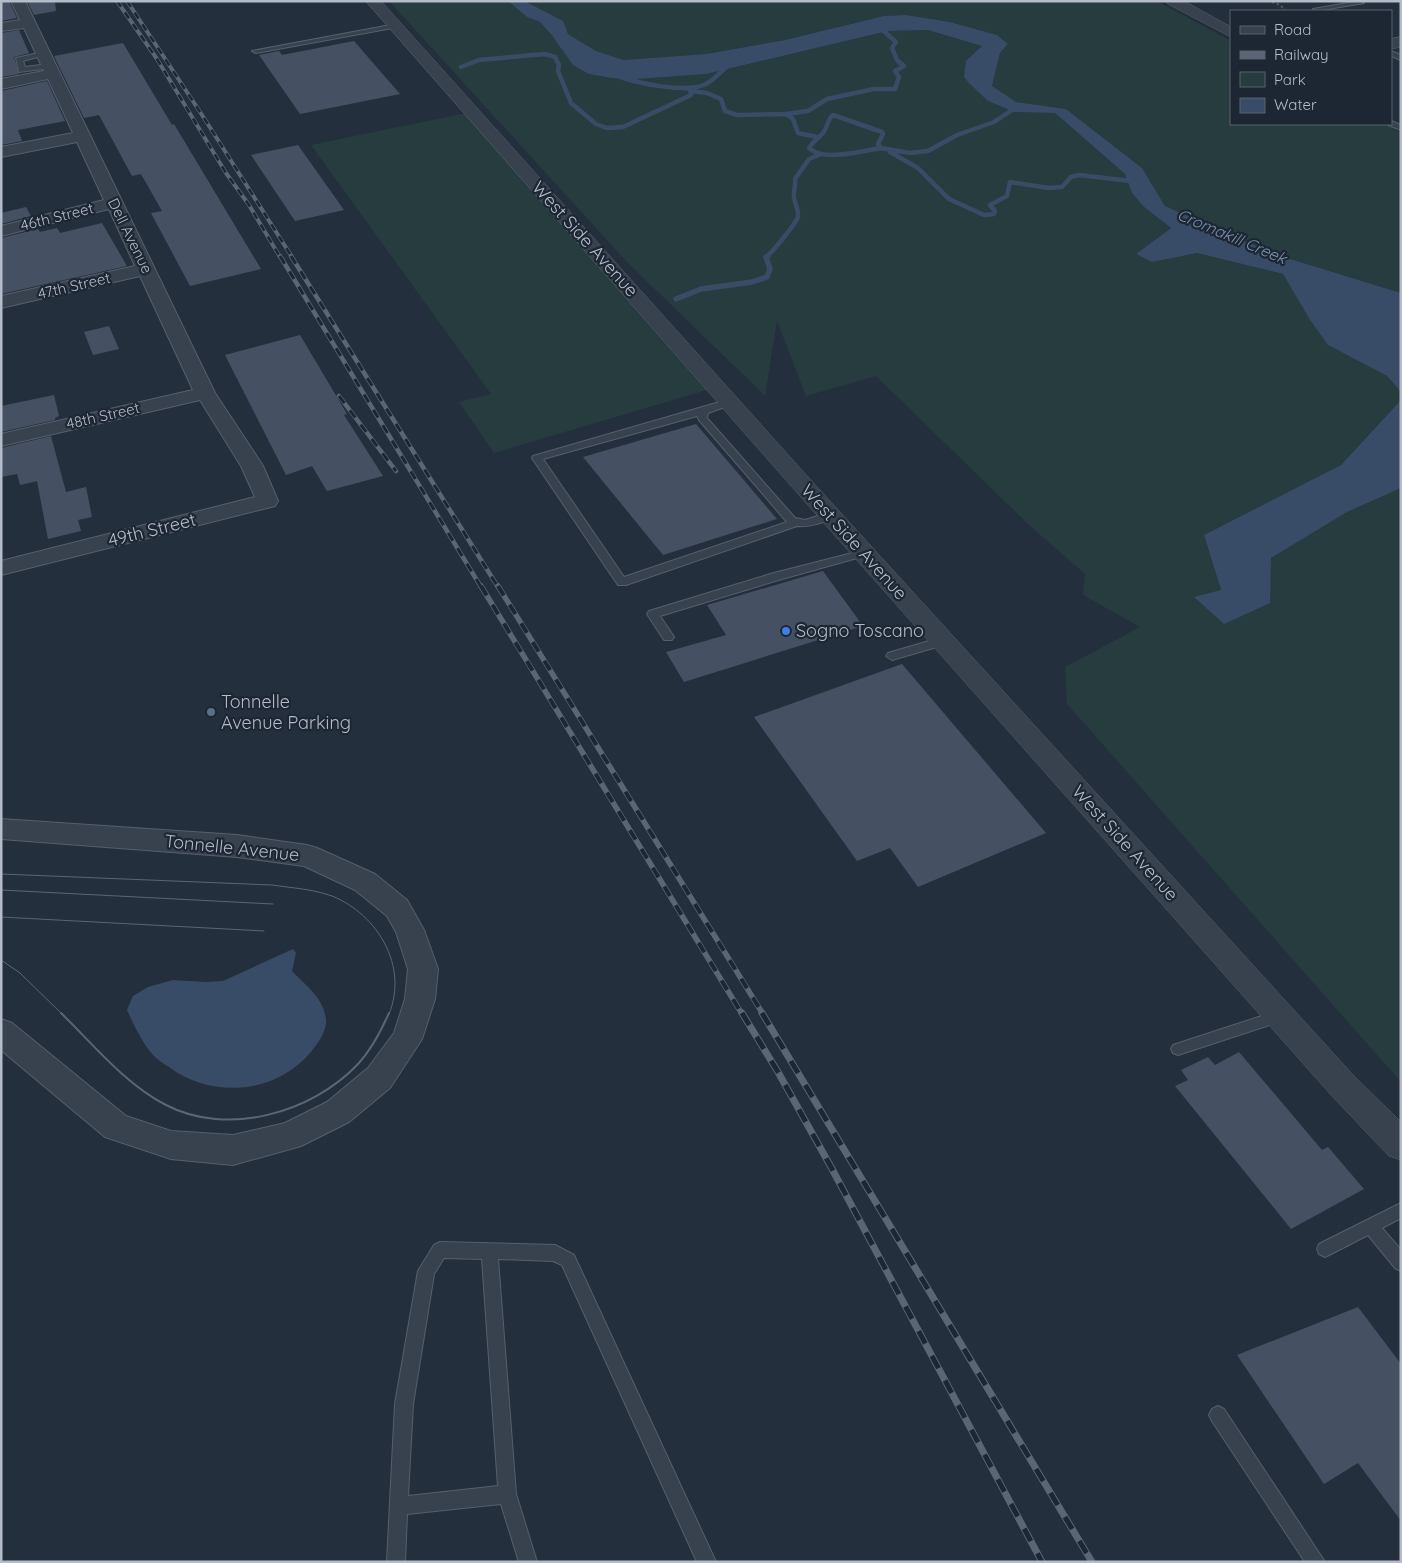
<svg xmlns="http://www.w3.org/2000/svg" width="1402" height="1563" viewBox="0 0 1402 1563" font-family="Quicksand,sans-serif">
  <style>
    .green { fill: #263c3f }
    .water { fill: #394c67 }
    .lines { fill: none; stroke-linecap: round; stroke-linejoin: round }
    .stream-far1 { stroke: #394c67; stroke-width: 4.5 }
    .stream { stroke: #394c67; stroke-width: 5.5 }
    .building { fill: #455162 }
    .service-casing { stroke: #565f6c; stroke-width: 2 }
    .minor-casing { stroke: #565f6c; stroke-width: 2 }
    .tertiary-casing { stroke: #565f6c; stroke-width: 1 }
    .path { stroke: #44595c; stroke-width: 2; stroke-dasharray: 2.5 2.5; stroke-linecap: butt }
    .service { fill: #38414e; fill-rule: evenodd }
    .minor { fill: #38414e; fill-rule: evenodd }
    .tertiary { fill: #38414e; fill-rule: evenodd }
    .tram-far1 { stroke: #5a6575; stroke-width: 1 }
    .tram { stroke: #5a6575; stroke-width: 2 }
    .rail-far3-casing { stroke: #5a6575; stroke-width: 4 }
    .rail-far2-casing { stroke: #5a6575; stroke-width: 4.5 }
    .rail-far1-casing { stroke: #5a6575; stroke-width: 5.5 }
    .rail-casing { stroke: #5a6575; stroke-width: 7 }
    .rail-far3 { stroke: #1d2633; stroke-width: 2.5; stroke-dasharray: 7; stroke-linecap: butt }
    .rail-far2 { stroke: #1d2633; stroke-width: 3; stroke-dasharray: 9; stroke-linecap: butt }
    .rail-far1 { stroke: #1d2633; stroke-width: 4; stroke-dasharray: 11; stroke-linecap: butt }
    .rail { stroke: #1d2633; stroke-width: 5; stroke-dasharray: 14; stroke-linecap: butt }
    .shop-dot { fill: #3f7fe0; stroke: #1d2633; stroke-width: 2 }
    .service-dot { fill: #5c6f8a; stroke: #1d2633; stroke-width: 2 }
    .labels { text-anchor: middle; stroke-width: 4.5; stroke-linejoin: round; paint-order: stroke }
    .far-street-label { font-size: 15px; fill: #b4bcc9; stroke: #1d2633 }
    .far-water-label { font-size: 16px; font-style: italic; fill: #7c92b1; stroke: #1d2633 }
    .street-label { font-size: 18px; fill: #b4bcc9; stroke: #1d2633 }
    .poi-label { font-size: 18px; fill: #b4bcc9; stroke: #1d2633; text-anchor: start }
  </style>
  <rect width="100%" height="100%" fill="#242f3e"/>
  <!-- green -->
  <path class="green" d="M389,1H508L527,17L540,22L589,74L611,78L637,79L706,74L888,31L928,30L983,46L988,101L1014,112L1055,113L1125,174L1132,193L1144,207L1171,228L1136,254L1152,262L1197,253L1283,274L1310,320L1328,345L1387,376L1401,392V400L1341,465L1204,535L1221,591L1194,597L1224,624L1271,558L1347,512L1401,488V1082L1067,704L1065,667L1140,627L1083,595L1085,574L1029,525L876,376L806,396L777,321L765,396L626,261Z
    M524,1H1157L1231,41V124H1384L1401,133V293L1274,254L1165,206L1142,168L1066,109L1016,102L992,86L1000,53L1008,44L997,35L950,22L906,15L884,16L785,40L706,54L624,60L596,51L568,34L562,21Z
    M471,112L717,387L494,453L459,402L491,394L311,145Z"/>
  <!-- water -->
  <path class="water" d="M508,1H524L538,8L563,21L568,34L596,51L624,60L706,54L785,40L884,16L906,15L950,22L997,35L1008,44L1000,53L992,86L1016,102L1066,109L1142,168L1165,206L1274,254L1401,293V392L1387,376L1328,345L1310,320L1283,274L1197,253L1152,262L1136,254L1171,228L1144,207L1132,193L1125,174L1055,113L1014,112L988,101L969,83L964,77L966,61L982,46L928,30L888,31L706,74L637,79L611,78L589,74L573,65L551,34L540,22L527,17Z
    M1401,400V488L1347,512L1271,558L1270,603L1224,624L1194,597L1221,590L1204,535L1341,465Z
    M293,949L296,953L292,971C306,986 324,998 326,1020C327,1031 317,1045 310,1053C275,1094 212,1099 169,1067C164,1064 158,1060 154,1056C142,1043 134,1025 127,1010L133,996L148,987L173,980L206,982L223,981Z"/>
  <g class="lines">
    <!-- stream-far1 -->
    <path class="stream-far1" d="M461,67L479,60L545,54L555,57L559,65L558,71L571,103L596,124L607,128L623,127L691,95L690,89L684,88
      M617,76C638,83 685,94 706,84C714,80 721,71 728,66
      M691,91L707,93L721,99L725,111L737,115L786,114
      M833,115L882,132L883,134L878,144L881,148C862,151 823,162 809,148C813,141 818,139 823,133C828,127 827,120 833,115Z
      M817,137L798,133L793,119L786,114L808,111L827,99L874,89H895L899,77L895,71L904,66L897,60L892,48L896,42L878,26
      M881,148L910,153L928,151L957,135L994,122L1018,106
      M890,152L918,168L949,199L984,215L994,214L995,211L990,205L1007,196L1010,182L1049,188L1062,187L1071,177L1079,175L1131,181
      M766,257C772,253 796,223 798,217C799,210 795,204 794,198C793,192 796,186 795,179L809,159L821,154"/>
    <!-- stream -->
    <path class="stream" d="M676,299L701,289L752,282L767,277L770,269L766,257L768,256"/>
  </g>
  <!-- building -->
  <path class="building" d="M1,1H9L17,18L1,21Z
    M27,1H55L56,11L34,15Z
    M19,30L29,53L14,57L19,74L1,77V33Z
    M354,41L400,94L300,114L259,55L279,51L282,55Z
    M123,43L172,125L174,124L261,269L190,286L151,213L162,211L141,174L132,176L99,115L84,118L54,56Z
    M47,81L65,121L18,130L22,141L1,145V91Z
    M298,145L344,210L295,221L251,155Z
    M26,207L31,216L1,224V213Z
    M102,223L127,266L1,294V238L38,229L40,232L57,228L60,233Z
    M109,326L119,349L93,355L84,332Z
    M300,335L347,414L344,415L383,476L327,491L312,466L286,475L225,355Z
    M54,395L59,416L55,418V420L1,432V406Z
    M696,424L777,519L663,555L583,457Z
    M51,436L66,492L86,487L92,517L78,520L81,531L48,539L37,481L20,485L17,474L1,477V448Z
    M823,571L863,626L684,682L666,652L726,635L707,605Z
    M902,664L1046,833L918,887L890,848L857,861L754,717Z
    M1239,1052L1322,1150L1328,1147L1364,1189L1291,1229L1175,1086L1188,1080L1181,1070L1208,1057L1215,1065Z
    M1358,1307L1401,1364V1521L1358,1463L1324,1484L1237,1355Z"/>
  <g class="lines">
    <!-- service casing -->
    <g class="service-casing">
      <path id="service" d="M1359,1L1364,3L1316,11L1313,9Z
        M396,24L399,26L398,27L256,53L252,51Z
        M1391,51L1401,55V60L1391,56Z
        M43,52L45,53V55L23,61L25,67L48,64H51V68L19,72L16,58Z
        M1391,121L1401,125V130L1388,125L1391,124Z
        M730,399L735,402L733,404L708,413L707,418L795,518L805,520L830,512L835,515C827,523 809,527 797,526L626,585H618L532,458L533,456ZM697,416L699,420L787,522L624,577L543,459Z
        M864,550L868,551L869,553L868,555L782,579L660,616L674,637L672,640H664L647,614L649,611L774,573Z
        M943,637L949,641L947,644L892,660L886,656L888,653Z
        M1280,1010L1285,1012L1287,1016L1285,1020L1178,1055L1173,1053L1171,1049L1173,1045Z
        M1401,1203V1218L1382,1228L1401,1250V1271L1395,1268L1368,1235L1331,1254L1325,1257L1319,1254L1317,1249L1319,1244Z
        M440,1242L555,1245L574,1255L716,1562H697L562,1265L553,1261L498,1259L516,1494L537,1562H519L501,1504L407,1514L405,1562H387L395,1404L418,1271L434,1245ZM444,1258L482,1259L498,1486L408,1496L413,1404L434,1274Z
        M1218,1406L1224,1409L1325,1562H1305L1212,1421L1209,1415L1212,1409Z"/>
    </g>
    <!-- minor casing -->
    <g class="minor-casing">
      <path id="minor" d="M11,1H25L215,393L263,466L278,501L275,506L1,575V561L255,497L241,466L200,400L1,446V434L193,390L140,276L1,308V296L135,266L109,209L1,236V226L104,200L77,142L1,157V147L73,133L48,79L1,89V79L44,71L24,28L1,31V23L20,20Z
        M1,819L237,835L307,845L317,848L375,874L407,900L424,930L438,969L435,999L422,1039L390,1088L349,1122L301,1146L233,1165L171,1159L105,1137L1,1050V1019L12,1023L126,1116L171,1131L233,1135L285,1123L327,1102L368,1068L394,1033L405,999L408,969L396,932L387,916L355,890L304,866L237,857L1,839Z"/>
    </g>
    <!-- tertiary casing -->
    <g class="tertiary-casing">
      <path id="tertiary" d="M366,1H381L808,477L1354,1076L1401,1122V1160L1389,1156L1332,1096L792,487Z
        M1166,1H1184L1231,27V37L1168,4Z
        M1401,37V47L1391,49V39Z"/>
    </g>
    <!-- path -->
    <path class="path" d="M1272,2L1280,5L1286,11"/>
    <!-- service -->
    <use href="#service" class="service"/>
    <!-- minor -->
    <use href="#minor" class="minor"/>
    <!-- tertiary -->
    <use href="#tertiary" class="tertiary"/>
    <!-- tram-far1 -->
    <path class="tram-far1" d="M1,874L272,885C292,888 313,889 332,896C377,914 409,966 389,1014
      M1,890L273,904
      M1,917L264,931
      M1,960L20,973L62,1014"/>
    <!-- tram -->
    <path class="tram" d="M61,1013C93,1044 125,1084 166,1105C227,1137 312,1113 358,1064C372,1049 381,1031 389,1013"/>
    <!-- rail-far3 casing -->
    <g class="rail-far3-casing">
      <path id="rail-far3" d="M117,1L157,59L226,173L249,205L280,257
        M127,1L204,118L292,257"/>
    </g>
    <!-- rail-far2 casing -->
    <g class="rail-far2-casing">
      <path id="rail-far2" d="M280,256L481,587
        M291,256L498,587
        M339,396L396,471"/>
    </g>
    <!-- rail-far1 casing -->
    <g class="rail-far1-casing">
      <path id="rail-far1" d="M481,586L742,1014
        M498,586L763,1014"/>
    </g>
    <!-- rail casing -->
    <g class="rail-casing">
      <path id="rail" d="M742,1013L778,1072L831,1167L1042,1562
        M762,1013L1092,1562"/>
    </g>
    <!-- rail-far3 -->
    <use href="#rail-far3" class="rail-far3"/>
    <!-- rail-far2 -->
    <use href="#rail-far2" class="rail-far2"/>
    <!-- rail-far1 -->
    <use href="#rail-far1" class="rail-far1"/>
    <!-- rail -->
    <use href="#rail" class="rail"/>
  </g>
  <!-- markers -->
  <circle class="shop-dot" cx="786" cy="631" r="5"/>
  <circle class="service-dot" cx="211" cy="712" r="5"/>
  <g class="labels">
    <!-- far-street labels -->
    <g class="far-street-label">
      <text transform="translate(57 217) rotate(-14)" y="5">46th Street</text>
      <text transform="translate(130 236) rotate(64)" y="5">Dell Avenue</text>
      <text transform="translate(74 286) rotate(-13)" y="5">47th Street</text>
      <text transform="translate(103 416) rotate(-13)" y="5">48th Street</text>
    </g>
    <!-- far-water labels -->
    <g class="far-water-label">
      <text transform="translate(1232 236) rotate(23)" y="6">Cromakill Creek</text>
    </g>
    <!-- street labels -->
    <g class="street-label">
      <text transform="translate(585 239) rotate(48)" y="6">West Side Avenue</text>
      <text transform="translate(152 530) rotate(-14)" y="6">49th Street</text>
      <text transform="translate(854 542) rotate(48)" y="6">West Side Avenue</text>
      <text transform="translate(1125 843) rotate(48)" y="6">West Side Avenue</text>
      <text transform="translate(232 848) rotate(6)" y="6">Tonnelle Avenue</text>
    </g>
    <!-- poi labels -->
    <g class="poi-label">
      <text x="796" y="637">Sogno Toscano</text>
      <text x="221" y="708">Tonnelle<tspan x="221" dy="21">Avenue Parking</tspan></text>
    </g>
  </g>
  <!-- border -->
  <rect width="1402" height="1563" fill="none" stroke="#b4bcc9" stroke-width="5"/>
  <!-- legend -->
  <rect x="1230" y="10" width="162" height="115" fill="#1d2633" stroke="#59626f"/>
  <rect x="1240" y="26" width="25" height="8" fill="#38414e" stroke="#59626f"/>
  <text x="1274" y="35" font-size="15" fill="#b4bcc9">Road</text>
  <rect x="1240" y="51" width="25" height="8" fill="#5a6575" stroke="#59626f"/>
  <text x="1274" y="60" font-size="15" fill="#b4bcc9">Railway</text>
  <rect x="1240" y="72" width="25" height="15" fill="#263c3f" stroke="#59626f"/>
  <text x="1274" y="85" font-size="15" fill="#b4bcc9">Park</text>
  <rect x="1240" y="98" width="25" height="15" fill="#394c67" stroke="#59626f"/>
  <text x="1274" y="110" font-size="15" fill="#b4bcc9">Water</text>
</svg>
